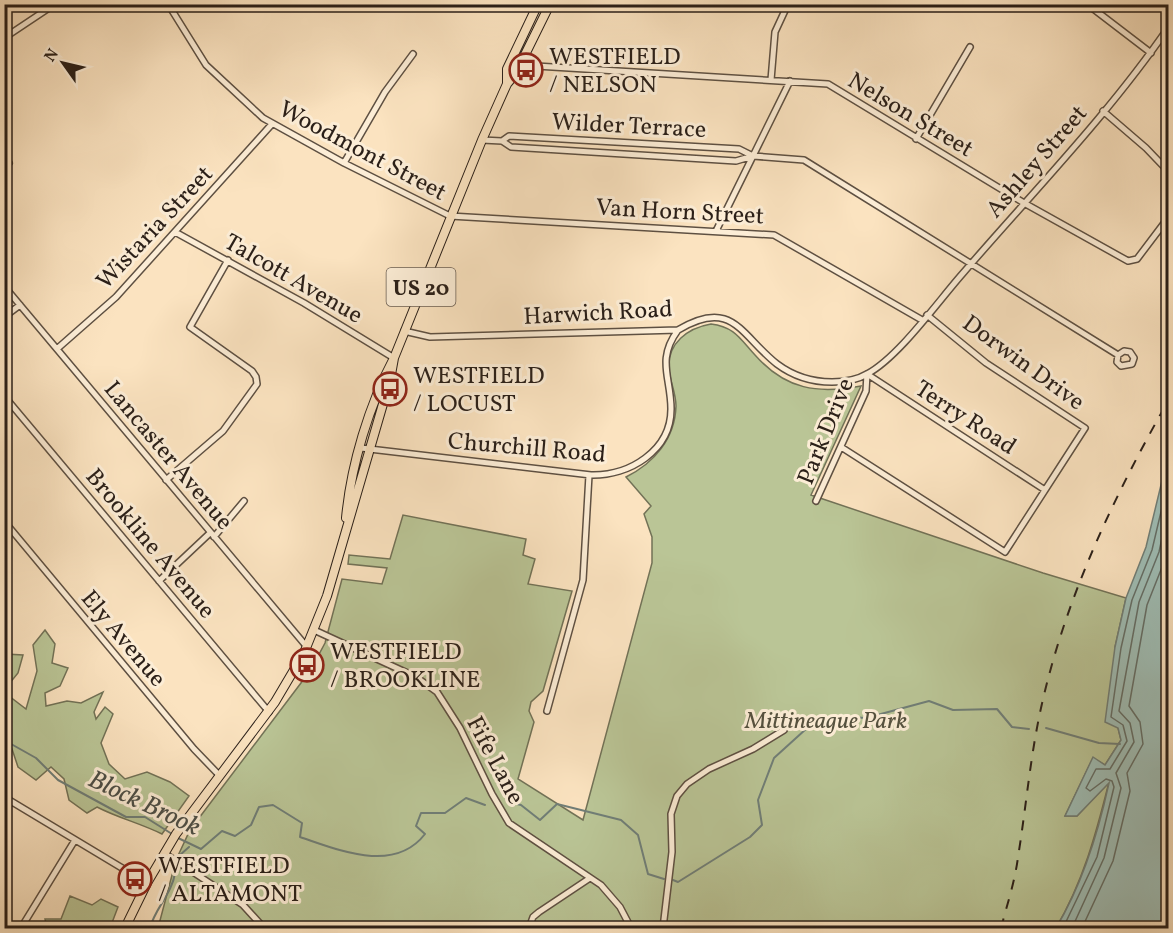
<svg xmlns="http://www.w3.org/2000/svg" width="1173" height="933" viewBox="0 0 1173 933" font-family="Vollkorn,serif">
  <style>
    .green { fill: #bac596; stroke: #727257; stroke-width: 1.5 }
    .water { fill: #9fbeb6; stroke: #707e77; stroke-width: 1.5 }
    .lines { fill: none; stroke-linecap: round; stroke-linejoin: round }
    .shore { stroke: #646e67; stroke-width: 1.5 }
    .stream { stroke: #707e77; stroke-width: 2 }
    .street-casing { stroke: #5e5042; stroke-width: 8 }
    .primary-casing { stroke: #2a1f18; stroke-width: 10 }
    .street { stroke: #fcedd6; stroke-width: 5 }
    .primary { stroke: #fbe3c0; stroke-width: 8 }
    .rail { stroke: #2a1f18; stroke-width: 2; stroke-dasharray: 10 10; stroke-linecap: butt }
    .labels { text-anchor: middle; stroke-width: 6; stroke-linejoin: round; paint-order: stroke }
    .shield { fill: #fcedd6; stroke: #695d51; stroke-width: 1.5 }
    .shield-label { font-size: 22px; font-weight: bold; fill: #2a1f18 }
    .poi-label { font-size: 24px; fill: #2a1f18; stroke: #fcedd6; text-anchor: start }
    .street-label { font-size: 24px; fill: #2a1f18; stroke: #fcedd6 }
    .park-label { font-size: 24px; font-style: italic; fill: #55513e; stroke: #fcedd6 }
    .water-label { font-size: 26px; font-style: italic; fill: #4d4f47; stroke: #fcedd6 }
  </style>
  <rect width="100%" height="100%" fill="#fbe3c0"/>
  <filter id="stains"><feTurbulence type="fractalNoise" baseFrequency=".00333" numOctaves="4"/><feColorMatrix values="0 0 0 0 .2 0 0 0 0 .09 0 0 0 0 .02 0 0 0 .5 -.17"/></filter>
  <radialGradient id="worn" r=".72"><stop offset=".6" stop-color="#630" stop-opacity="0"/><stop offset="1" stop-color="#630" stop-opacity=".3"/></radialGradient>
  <!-- green -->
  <path class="green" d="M711,324C735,327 740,339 755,355C786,390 818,394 861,386L811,495L1043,573L1126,598L1115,647L1118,728L1121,740L1105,765L1093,758L1065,816H1077L1109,782C1096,834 1083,882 1056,928H158L176,860L190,830L310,671L325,643L342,579L382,584L387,568L348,564L349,555L390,559L403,515L526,539L523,555L535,559L528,584L572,591L543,691L531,702L529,711L534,722L518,779L583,820L652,563V537L644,514L651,506L626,477C654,463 675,439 676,406C676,393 670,382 669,369C667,343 688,328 711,324Z
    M45,630L55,644L52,663L68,668L60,686L45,693L46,706L67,701L81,703L103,692L94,712L96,719L105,707L113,714L101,743L109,764L125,779L147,772L170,782L189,796L162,834C140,823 118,818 97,807L87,813L69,800L64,779L51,767L36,780L18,767L12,749L5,744V693L26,709L37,671L33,645Z
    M5,654L23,655L18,673L5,689Z
    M70,896L92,905L101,899L118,907L110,928H47L45,919H61Z"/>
  <!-- water -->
  <path class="water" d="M1168,456V912L1156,928H1056C1083,883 1098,834 1109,783L1077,816H1065L1093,757L1105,765L1121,740L1118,728L1105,722L1115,647L1126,598L1146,547Z"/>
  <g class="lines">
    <!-- shore -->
    <path class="shore" d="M1063,928L1097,857L1114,787L1112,781L1106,779L1090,791L1086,788L1096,769H1110L1127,741L1123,725L1111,717L1121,648L1132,600L1152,550L1168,482
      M1072,928L1104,858L1121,788L1116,773L1134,742L1130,723L1119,711L1139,602L1159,552L1168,510
      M1082,928L1113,861L1130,791L1127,773L1143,744L1140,722L1129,706L1147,605L1168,552"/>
    <!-- stream -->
    <path class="stream" d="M1046,728L1099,743L1120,744
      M4,740L36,758L58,780L126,817H145L172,834
      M508,802L521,805L540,820L557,804L621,820L638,835L648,874L664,879
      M176,837L201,849L222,831L235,836L251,825L259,807L273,805L302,823L300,837C339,850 394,874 425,834L416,826L421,813H445L466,798L485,805
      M180,855L189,847
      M673,880L678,882L750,837L762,825L758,800L774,758L806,729L848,717L866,718L929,701L953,710L997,709L1012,727L1029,729
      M150,928C155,908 172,894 175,873"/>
    <!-- street casing -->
    <g class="street-casing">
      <path id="street" d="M168,4L206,65L263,118L344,163L450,216L774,235L922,320
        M1087,4L1151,53
        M4,38L55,4
        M520,65L828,84L1024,203L1128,261L1137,259L1168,218
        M771,80L775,32L788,4
        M1103,111L1146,148L1168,171
        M916,139L970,47
        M482,140L502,141L511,147L736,161L753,156L804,160L1118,355L1124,351L1130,352L1134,358L1132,364L1121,366L1117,362L1118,355
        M502,141L509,136L739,149L753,156
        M344,163L385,92L413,54
        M4,167L9,163
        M716,231L790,81
        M175,232L304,303L394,358
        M4,286L307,647
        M4,317L20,305
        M404,331L430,337L678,330C733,297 741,336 777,364C793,376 812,382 832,382C843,382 857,380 867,374C899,357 939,300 964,272C1033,192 1108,115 1168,28
        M58,348L116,297L272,124
        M867,374L1045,490
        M5,397L269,712
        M841,447L1005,552L1085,428L986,363L927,315
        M361,448L591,475C629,476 671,451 671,409C671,377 656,360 678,330
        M166,480L223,431L257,384L256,377L252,371L190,327L228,260
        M816,501L866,391L867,374
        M4,521L194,749L219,775
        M214,537L244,501
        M159,581L210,533
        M314,630L416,677L437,692L460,728L492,794L509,823L601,885L620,907L631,928
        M547,711L583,580L589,475
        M4,797L147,883
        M4,812L11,801
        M164,853L243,905L264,928
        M21,928L75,840
        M529,928L533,917L539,912L590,878
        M663,928L672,852L671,814L677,796L687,784L709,769L753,749L784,730"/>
    </g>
    <!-- primary casing -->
    <g class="primary-casing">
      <path id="primary" d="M507,84V69L538,4
        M346,518C351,465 369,405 394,358L482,140L507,84L516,73L550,4
        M125,928L147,883L176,834L275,702L304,653L327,596L390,380L394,358"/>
    </g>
    <!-- street -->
    <use href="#street" class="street"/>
    <!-- primary -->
    <use href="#primary" class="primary"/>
    <!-- rail -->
    <path class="rail" d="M1001,928C1007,905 1015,881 1018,857C1026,808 1030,758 1041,708C1065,599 1113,498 1168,401"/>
  </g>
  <!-- icons -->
  <defs>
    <g id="bus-ring" transform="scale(1.725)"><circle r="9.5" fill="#fcedd6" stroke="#8f2418" stroke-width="1.5"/><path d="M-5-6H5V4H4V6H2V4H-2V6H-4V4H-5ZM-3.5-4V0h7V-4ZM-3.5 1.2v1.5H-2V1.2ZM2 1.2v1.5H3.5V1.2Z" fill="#8f2418"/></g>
  </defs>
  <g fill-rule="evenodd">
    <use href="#bus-ring" x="526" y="70"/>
    <use href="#bus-ring" x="390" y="389"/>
    <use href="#bus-ring" x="307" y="665"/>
    <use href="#bus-ring" x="135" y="879"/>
  </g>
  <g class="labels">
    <!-- shield labels -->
    <rect class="shield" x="386.5" y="268" width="69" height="38" rx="4.5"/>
    <g class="shield-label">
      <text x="421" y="295">US 20</text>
    </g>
    <!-- poi labels -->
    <g class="poi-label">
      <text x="549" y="64">WESTFIELD<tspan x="549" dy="28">/ NELSON</tspan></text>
      <text x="413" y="383">WESTFIELD<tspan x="413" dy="28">/ LOCUST</tspan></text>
      <text x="330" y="659">WESTFIELD<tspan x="330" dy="28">/ BROOKLINE</tspan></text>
      <text x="158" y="873">WESTFIELD<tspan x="158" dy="28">/ ALTAMONT</tspan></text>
    </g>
    <!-- street labels -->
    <g class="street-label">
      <text transform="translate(911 114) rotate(31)" y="8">Nelson Street</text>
      <text transform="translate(629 125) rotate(3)" y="8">Wilder Terrace</text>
      <text transform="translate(363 150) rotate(28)" y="8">Woodmont Street</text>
      <text transform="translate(1036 161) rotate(-49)" y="8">Ashley Street</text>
      <text transform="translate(680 211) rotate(3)" y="8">Van Horn Street</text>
      <text transform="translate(154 227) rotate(-47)" y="8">Wistaria Street</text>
      <text transform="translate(294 278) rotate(30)" y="8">Talcott Avenue</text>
      <text transform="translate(598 312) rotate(-3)" y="8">Harwich Road</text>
      <text transform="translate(1024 362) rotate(36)" y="8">Dorwin Drive</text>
      <text transform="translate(966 417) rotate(33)" y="8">Terry Road</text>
      <text transform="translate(825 431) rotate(-68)" y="8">Park Drive</text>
      <text transform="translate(527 447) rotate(5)" y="8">Churchill Road</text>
      <text transform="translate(169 455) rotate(50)" y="8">Lancaster Avenue</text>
      <text transform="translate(151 543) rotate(50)" y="8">Brookline Avenue</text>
      <text transform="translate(124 638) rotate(50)" y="8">Ely Avenue</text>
      <text transform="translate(496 760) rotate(62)" y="8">Fife Lane</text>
    </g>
    <!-- park labels -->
    <g class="park-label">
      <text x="826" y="728">Mittineague Park</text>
    </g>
    <!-- water labels -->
    <g class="water-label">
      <text transform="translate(145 802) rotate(25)" y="9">Block Brook</text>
    </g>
  </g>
  <!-- margin -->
  <rect width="1173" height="933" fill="none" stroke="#fbe3c0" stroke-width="24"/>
  <rect x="6" y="6" width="1161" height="921" fill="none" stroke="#2a1f18" stroke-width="3"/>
  <rect x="12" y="12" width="1149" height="909" fill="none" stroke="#2a1f18" stroke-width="1.5"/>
  <!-- north arrow -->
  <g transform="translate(63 63) rotate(304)" stroke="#fcedd6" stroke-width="4.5" paint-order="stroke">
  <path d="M0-4.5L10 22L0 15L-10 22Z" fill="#2a1f18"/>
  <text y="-9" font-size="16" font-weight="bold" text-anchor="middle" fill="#2a1f18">N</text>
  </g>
  <rect width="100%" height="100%" filter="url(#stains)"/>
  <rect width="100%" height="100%" fill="url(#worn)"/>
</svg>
